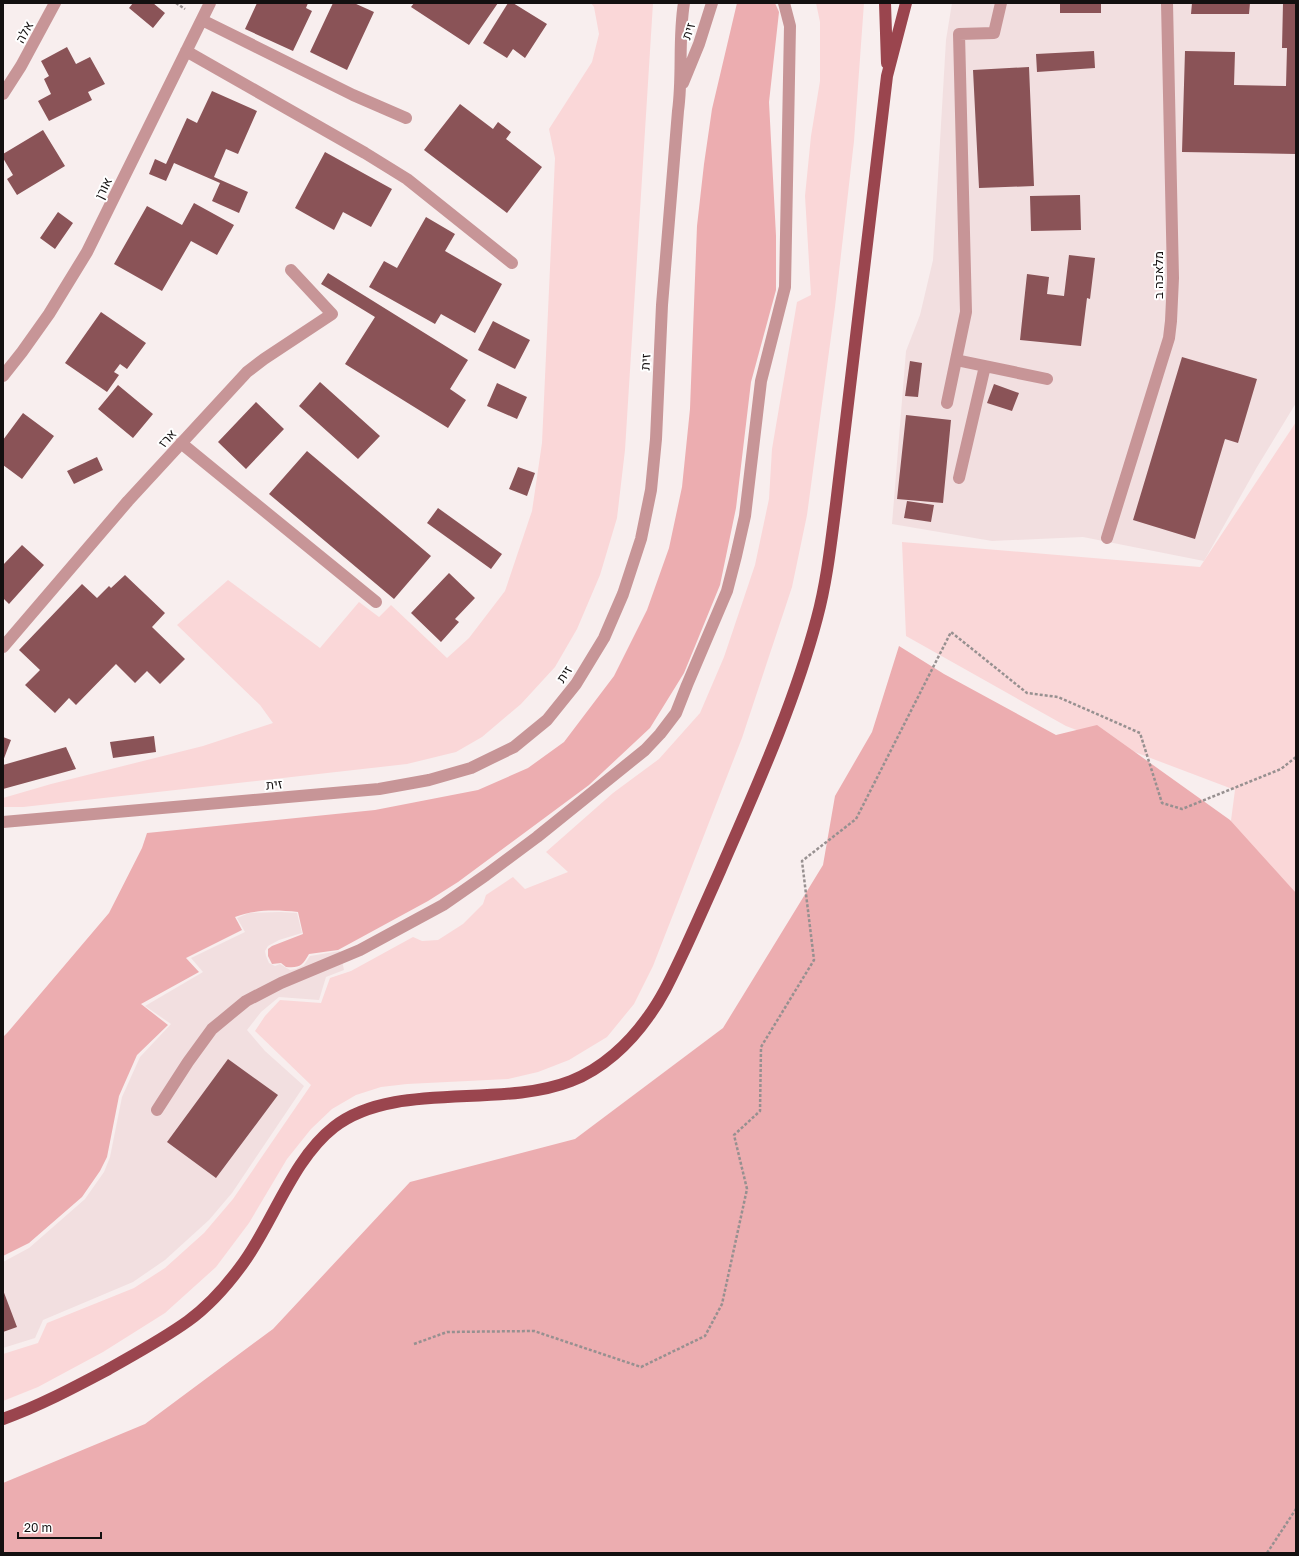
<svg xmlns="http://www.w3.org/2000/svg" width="1299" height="1556" viewBox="0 0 1299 1556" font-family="'Golos Text',Heebo,sans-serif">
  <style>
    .built { fill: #f2dfe0 }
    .green { fill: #fad7d8 }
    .forest { fill: #ecadb0 }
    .building { fill: #8a5357 }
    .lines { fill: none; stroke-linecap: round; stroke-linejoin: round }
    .path { stroke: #979090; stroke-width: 2.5; stroke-dasharray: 3 2; stroke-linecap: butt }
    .minor { stroke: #c79597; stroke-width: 12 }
    .major { stroke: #9a454e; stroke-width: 12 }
    .labels { text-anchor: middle; stroke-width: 4; stroke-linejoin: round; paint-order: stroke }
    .street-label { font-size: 13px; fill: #131010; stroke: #fff }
  </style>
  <rect width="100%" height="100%" fill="#f8eeee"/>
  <!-- built -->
  <path class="built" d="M952,3H1296V403L1257,467L1204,561L1083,537L992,541L892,524L906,351L920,315L933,260L946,40Z
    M281,912L297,913L302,933L279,940L268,946L265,951L266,956L269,963L275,966L280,964L290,970L296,969L304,965L310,956L340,951L344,970L326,977L319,1000L279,997L261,1012L247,1030L265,1051L304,1086L232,1193L209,1220L165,1260L133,1282L43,1320L35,1338L3,1348V1262L29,1248L85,1199L104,1172L110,1157L122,1097L140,1057L171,1024L145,1006L203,972L191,958L245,932L237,918L249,913Z"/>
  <!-- green -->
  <path class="green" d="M591,3H653L625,450L617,518L600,575L577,629L555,667L521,704L482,737L456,752L407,764L23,807H3V798L51,784L203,746L273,723L260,705L177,625L228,580L320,648L359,602L379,617L391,605L447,658L469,638L505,591L532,511L542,443L555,158L549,129L592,62L599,34L594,7Z
    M816,3H864L854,141L835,307L807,515L792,587L742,738L653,966L634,1004L607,1037L569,1060L538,1072L508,1079L407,1084L381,1087L356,1095L332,1109L311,1129L287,1159L249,1223L216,1267L165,1313L103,1352L38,1387L3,1401V1354L38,1343L47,1323L134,1288L165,1268L204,1233L233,1199L311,1085L255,1031L265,1016L280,1000L321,1003L330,978L351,971L413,937L422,941L438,940L463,924L483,904L486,895L513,877L525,889L568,872L546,852L613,793L659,759L700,713L724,657L755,565L769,499L772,449L797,302L811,295L805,196L811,136L820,81V22Z
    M1296,422V1055L1213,958L1235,790L1066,726L906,636L902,542L1200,567Z"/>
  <!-- forest -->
  <path class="forest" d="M737,3H775L779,12L769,102L776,236V290L751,382L736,508L720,585L684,673L650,728L589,785L458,882L428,901L338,950L309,954C302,966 300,968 286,967L281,963L272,964L268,956V949L272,946L303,934L298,912C277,910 255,909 235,917L242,930L186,958L199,972L141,1004L168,1025L137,1055L119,1096L107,1157L100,1171L82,1197L29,1243L3,1256V1037L8,1032L109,913L142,848L147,833L375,810L478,790L528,768L564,742L614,676L647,610L669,548L682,487L690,409L697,226L704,164L712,109Z
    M899,646L944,674L1056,735L1097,725L1230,820L1296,893V1553H3V1483L145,1424L273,1329L410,1182L575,1139L723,1028L823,865L835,796L872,732Z"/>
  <!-- building -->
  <path class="building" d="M133,3H153L165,13L153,28L129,8Z
    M257,3H308L306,8L312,11L293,51L245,29Z
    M333,3H354L374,12L347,70L310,52Z
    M414,3H498L469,45L411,7Z
    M508,3H513L547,24L525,58L513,49L507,58L483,43Z
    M1060,3H1101V13H1060Z
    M1192,3H1250L1249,14H1191Z
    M1283,3H1296V154L1182,152L1185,51L1235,52L1234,85L1286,86L1287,48H1282Z
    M67,47L76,64L90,57L105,84L88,92L92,100L49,121L38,101L51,94L44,79L49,76L41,61Z
    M1094,51L1095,68L1037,72L1036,54Z
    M1029,67L1034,186L979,188L973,70Z
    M212,91L257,111L238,154L226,149L214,177L248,192L239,213L212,201L220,183L174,163L166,181L149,174L155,159L166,164L187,118L197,123Z
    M460,104L493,129L498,122L511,132L506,139L542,167L507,213L424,150Z
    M43,130L65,166L17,195L7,179L13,175L3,158V154Z
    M325,152L392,189L371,227L343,212L334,230L295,208Z
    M1080,195L1081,230L1031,231L1030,196Z
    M194,203L234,225L217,255L191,241L162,291L114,264L147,206L182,225Z
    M58,212L73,223L55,249L40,238Z
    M426,217L455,234L445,251L502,284L475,333L441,314L435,324L369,287L384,261L397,268Z
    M1069,255L1095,258L1090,299L1087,298L1081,346L1020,340L1027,274L1049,277L1047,294L1064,296Z
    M328,273L468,360L450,389L466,400L448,428L345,364L375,317L321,284Z
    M101,312L146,343L127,369L120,364L114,372L119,375L107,392L65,363Z
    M493,321L530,340L515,369L478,350Z
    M1182,357L1257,379L1238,443L1225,439L1195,539L1133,520Z
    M910,361L922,363L918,397L905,396Z
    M320,382L380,436L358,459L299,406Z
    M497,383L527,397L517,419L487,406Z
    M994,384L1019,393L1012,411L987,403Z
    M118,385L153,414L133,438L98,409Z
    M256,402L284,429L246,469L218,442Z
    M23,413L54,436L22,479L3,465V440Z
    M906,415L951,420L943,503L897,499Z
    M307,451L431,556L394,599L269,494Z
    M97,457L103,470L74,484L67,471Z
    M518,467L535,473L527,496L509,489Z
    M907,501L934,505L931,522L904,518Z
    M438,508L502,554L491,569L427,523Z
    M22,545L44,565L9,604L3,598V565Z
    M449,573L475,598L455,619L459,622L441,642L411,613Z
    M125,575L165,613L152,627L185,659L160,684L147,671L135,683L116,664L76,705L69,698L55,713L25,685L40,670L19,650L82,584L97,598L109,586L111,588Z
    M154,736L156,752L113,758L110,742Z
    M3,737L11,740L3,761Z
    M66,747L76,769L3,789V765Z
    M228,1059L278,1095L216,1178L167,1142Z
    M3,1290L17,1327L3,1332Z"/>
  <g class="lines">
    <!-- path -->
    <path class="path" d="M176,3L185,9
      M414,1344L447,1332L534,1331L641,1367L705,1336L722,1304L747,1189L734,1135L760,1111L761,1047L814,960L802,861L856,819L951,632L1027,693L1058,697L1140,733L1162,803L1182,809L1281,769L1296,757
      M1267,1553L1296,1509"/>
    <!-- minor -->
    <path class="minor" d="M202,20L353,95L406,118
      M186,51L365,153L407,179L512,263
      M683,83L699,44L712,3
      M3,94L21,66L55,3
      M956,360L1047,379
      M3,376L22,352L49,314L87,252L210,3
      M947,403L966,312L959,34L994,33L1001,3
      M181,443L376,602
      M959,478L985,366
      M1107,538L1169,338L1171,321L1173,278L1167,3
      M3,647L128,501L247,372L264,359L332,314L291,270
      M3,822L379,789L429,780L471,768L514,747L547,720L576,684L604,638L623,594L641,539L651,490L656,439L662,305L678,111C683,75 678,39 684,3
      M157,1110L188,1062L212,1029L246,1001L281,983L360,950L443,905L486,875L537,837L645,750L660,734L676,713L687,685L727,591L736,556L745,516L761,381L785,287L790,26L784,3"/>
    <!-- major -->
    <path class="major" d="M885,3L887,63
      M3,1419C39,1406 73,1388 107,1370C135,1354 163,1339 188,1321C210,1305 229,1283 244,1262C274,1220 293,1159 334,1127C394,1080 500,1109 571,1081C602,1069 629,1044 648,1017C663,997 673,974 684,951C696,925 708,898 720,871C756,788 794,705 817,618C827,581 831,542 836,504L887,76L906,3"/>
  </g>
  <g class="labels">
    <!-- street labels -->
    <g class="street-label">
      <text transform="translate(688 31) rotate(-71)" y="5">זית</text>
      <text transform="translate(24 32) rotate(-61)" y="5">אלה</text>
      <text transform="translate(103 188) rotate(-64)" y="5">אורן</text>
      <text transform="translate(1158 275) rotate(-90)" y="5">מלאכה ב</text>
      <text transform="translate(645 362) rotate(-87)" y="5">זית</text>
      <text transform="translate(167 438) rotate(-47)" y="5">ארז</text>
      <text transform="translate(564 674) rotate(-55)" y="5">זית</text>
      <text transform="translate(274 784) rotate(-5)" y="5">זית</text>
    </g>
  </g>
  <!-- border -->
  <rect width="1299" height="1556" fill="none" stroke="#131010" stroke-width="8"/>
  <!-- scale -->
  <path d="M18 1532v6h83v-6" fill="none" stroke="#131010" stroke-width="2"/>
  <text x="24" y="1532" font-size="12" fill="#131010" stroke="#ffffff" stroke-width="3" paint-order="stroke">20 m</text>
</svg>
